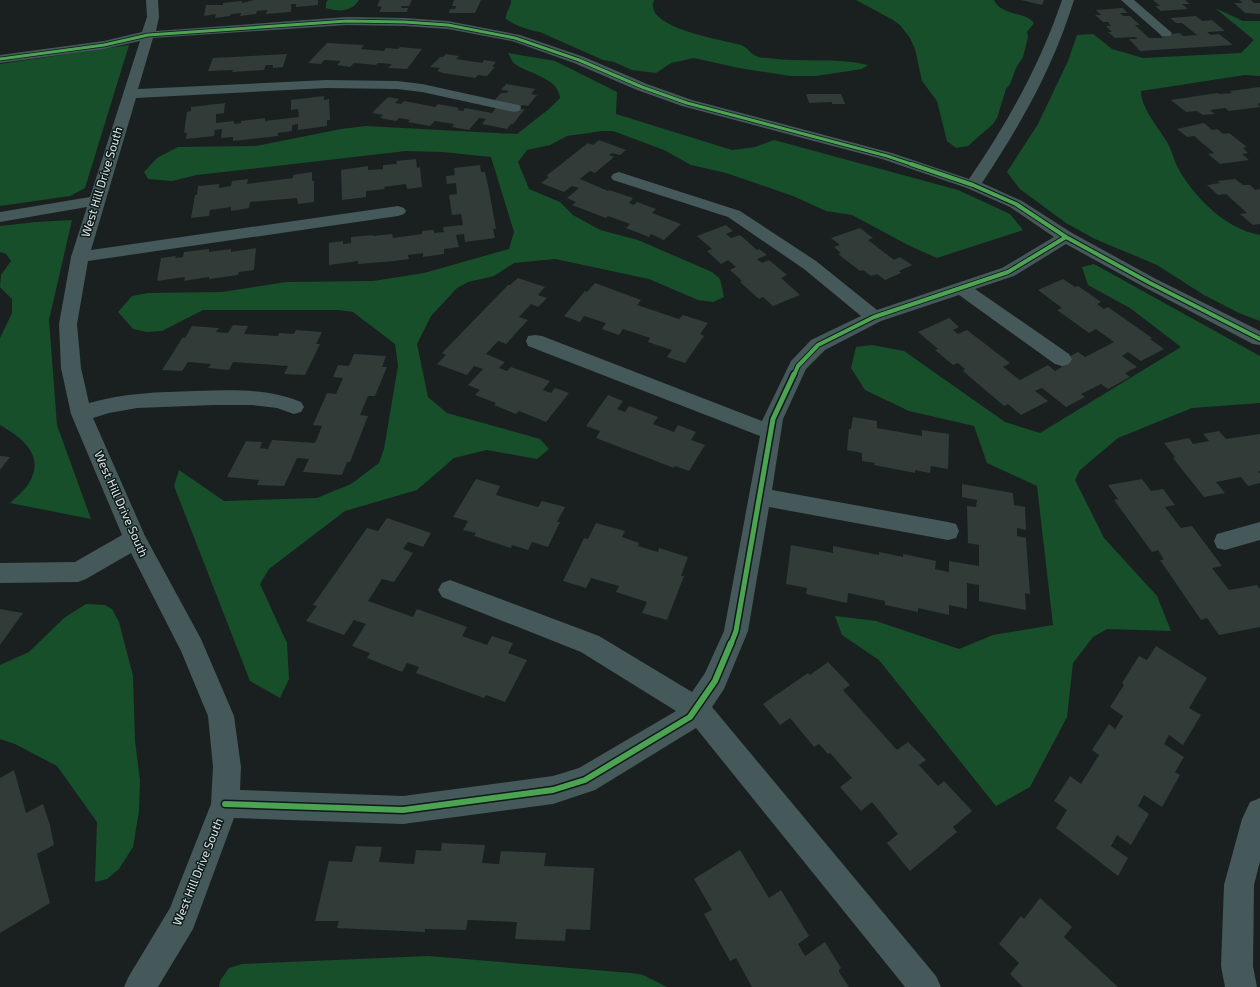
<svg xmlns="http://www.w3.org/2000/svg" width="1260" height="987" viewBox="0 0 1260 987" font-family="'Exo 2',sans-serif">
  <style>
    .forest { fill: #174f2b }
    .building { fill: #313b38 }
    .lines { fill: none; stroke-linecap: round; stroke-linejoin: round }
    .minor { fill: #45585a; fill-rule: evenodd }
    .cycleway-far3-casing { stroke: #0d1a19; stroke-width: 4.5 }
    .cycleway-far2-casing { stroke: #0d1a19; stroke-width: 6 }
    .cycleway-far1-casing { stroke: #0d1a19; stroke-width: 8 }
    .cycleway-casing { stroke: #0d1a19; stroke-width: 9 }
    .cycleway-far3 { stroke: #4ca352; stroke-width: 3 }
    .cycleway-far2 { stroke: #4ca352; stroke-width: 4 }
    .cycleway-far1 { stroke: #4ca352; stroke-width: 5 }
    .cycleway { stroke: #4ca352; stroke-width: 6 }
    .labels { text-anchor: middle; stroke-width: 3; stroke-linejoin: round; paint-order: stroke }
    .street-label { font-size: 12px; fill: #e2ebea; stroke: #0d1a19 }
  </style>
  <rect width="100%" height="100%" fill="#1a2020"/>
  <!-- forest -->
  <path class="forest" d="M328,0H359C352,12 338,12 326,8V3Z
    M511,0H654C642,28 724,40 741,45C747,47 750,53 756,56C759,58 764,58 768,58C801,63 835,57 868,65L862,69L816,76H790L739,68L694,58L671,63L656,73L632,70L614,62L603,60L540,32C528,30 516,26 506,19C505,11 512,7 511,0Z
    M856,0H994C1001,16 1024,11 1034,23L1027,32L1028,37L1023,57L1016,68L1010,84L1006,89L997,118L993,124L968,146L956,148L947,141L937,101L922,81L915,49L910,38L900,25L893,20Z
    M1215,8L1243,21H1260V76L1245,75L1141,91C1141,108 1158,127 1167,142C1172,150 1174,161 1179,170C1196,199 1226,229 1260,235V321L1239,313L1204,295L1157,265L1095,239L1066,223L1020,189L1007,172L1038,124L1068,61L1077,35L1093,34L1112,49L1143,58L1241,53L1254,40Z
    M129,45L85,188L70,196L0,206V64Z
    M508,53L555,61L617,92L616,114L732,150L755,147L774,140L958,190L1010,214L1023,230L937,258L908,245L852,215L826,211L793,196L726,173L691,165L664,150L613,131H602L567,136L550,145L527,150L518,162L529,189L560,202L573,215L600,230L638,240L712,272L720,279L724,297L713,302L698,300L649,279L555,259L514,263L494,276L468,282L457,288L431,316L417,344L428,397L447,413L540,439L549,449L537,459L487,450L454,458L417,490L345,511L269,569L260,584L287,643L289,679L280,698L250,681L174,486L179,470L224,501L317,498L351,484L379,463L384,449L398,366L395,344L353,312L338,310H203L162,331L147,332L133,329L118,312L132,296L148,293L222,292L286,282L373,281L424,273L509,249L514,232L491,157L443,152L406,151L197,175L172,181L148,179L144,172L157,158L178,147L256,146L341,129L366,126L517,134L549,109L560,98C558,77 528,74 515,64C512,62 510,56 508,53Z
    M72,220L49,320L57,425L91,519L10,503C16,497 25,490 29,483C46,455 21,437 0,425V338L12,313V299L0,287L1,275L11,261L6,254L0,252V226L36,222Z
    M1094,264L1260,356V403L1192,408L1118,438L1080,470L1075,480L1104,538L1157,596L1171,631L1107,629L1093,637L1073,663L1067,717L1030,787L996,806L879,660L842,635L835,616L876,621L959,649L993,635L1053,625L1037,486L987,463L974,426L909,411L865,390L851,368L856,347L872,345L904,351L1005,422L1040,433L1181,347L1130,308L1088,285L1082,267Z
    M86,604L105,605L112,609L119,622L133,676L135,741L140,780L139,811L133,847L119,869L107,879L95,882L97,822L57,766L15,744L0,739V665L29,652L64,618Z
    M428,956L631,973L643,975L667,987H219L220,981L229,968L242,964Z"/>
  <!-- building -->
  <path class="building" d="M254,0H318V5L296,7V4H291V12L266,14L267,10L257,11L256,14L240,16L241,13L231,14L230,16L215,18L216,14L204,16L206,5H223V3L242,1V3Z
    M380,0H412L409,6H402L401,8H408L407,12H379L382,7L377,6Z
    M454,0H481L475,13H449L450,9H455L456,6H452Z
    M1021,0H1044L1042,5Z
    M1153,0H1185L1190,4H1182L1188,9L1161,11L1155,6H1160Z
    M1239,0H1251L1254,3H1260V14L1245,13L1234,3H1243Z
    M1123,8L1127,13H1120L1123,16H1130L1140,25H1135L1149,38H1163L1160,35L1180,33L1183,36L1197,35L1182,23H1176L1170,18L1196,16L1202,21L1212,20L1225,31L1207,32L1211,35L1219,34L1233,45L1140,51L1129,39H1138L1135,37L1115,38L1108,32H1112L1106,26H1111L1108,22H1103L1095,15H1101L1096,10Z
    M327,43L364,45L361,49L384,51L386,48L398,49L400,47L422,49L407,69L388,68L392,64L378,63L376,65L354,63L350,67L337,65L341,61L324,60L321,64L308,63Z
    M287,54L283,67L273,68V65H266L264,70L232,72L233,70L208,71L213,58Z
    M446,54L459,56L456,59L482,63L484,60L496,62L492,67H495L487,76L478,75L475,78L443,73L437,71L440,68L430,67L440,57H443Z
    M506,84L535,89L531,94L537,95L528,106L522,105L520,109H525L513,124H511L507,129L482,124L486,119L479,118L469,130L452,127L454,124L435,121L430,126L408,122L410,120L399,118L396,121L380,118L383,115L372,113L388,97L399,99L395,103L401,104L404,101L435,107L438,104L459,108L457,110L463,111L465,108L492,113L499,104L492,103L501,93H506L509,91L501,90Z
    M1260,87V103L1258,104L1260,107L1229,111L1225,108L1210,110L1215,114L1203,115L1197,111L1186,112L1171,100L1217,93L1219,94L1232,93L1230,91Z
    M806,94H841L845,104H832V102L809,103Z
    M324,96V100L329,99L330,120H327V126L298,130V124L292,125V131L278,133V136L233,141V137L221,138L222,129L215,130L214,136L186,139L187,133H184L187,112L191,111V107L225,103L224,113L216,114V123L234,121V124L241,123V121L265,118V121L299,117L298,109L291,110V100Z
    M1204,123L1212,130L1217,129L1223,134L1229,133L1247,147L1243,148L1248,153L1242,154L1249,160L1220,164L1208,154L1214,153L1194,136L1187,137L1177,129Z
    M599,140L626,150L620,155L612,153L609,155L614,157L595,173L590,171L580,179L608,191L609,190L633,198L629,203L634,205L637,202L656,209L652,213L681,224L664,240L651,234L649,237L626,228L630,224L608,216L606,218L572,205L576,202L567,198L579,188L572,186L564,192L541,183L549,177L546,176L588,143L593,145Z
    M416,159L417,168L420,167L422,187L407,189L406,184L384,187L385,189L366,191V197L342,200L341,170L368,166V170L383,169V165L397,164L396,161Z
    M480,165L481,172H485L489,190L496,229H493L495,238L465,242L464,234L456,235L459,247L444,249V254L423,257V253L408,255L409,259L394,261L358,264V261L329,265V243L343,241V244L351,243V237L373,235V236L392,234L393,238L422,234V231L434,230V233L444,232L443,227L463,225L461,214L452,215L449,195L457,194L456,183L447,184L446,176L455,175L454,168Z
    M312,172V181H314V202L298,204L297,198L250,202L249,208L231,211V207L210,210L209,216L191,218L195,195H197L198,186L219,184V188L231,186L232,181L248,179L247,184L293,178V175Z
    M1235,179L1243,185H1250L1255,190L1260,189V224L1253,225L1240,214L1247,213L1226,194L1218,195L1207,185L1220,183L1217,181Z
    M726,225L733,231L726,234L731,238L740,235L757,250L759,249L767,255L757,259L762,263L769,260L787,275L781,278L800,295L773,306L763,297L759,299L740,282L742,281L730,270L736,267L728,260L721,264L707,251L712,249L697,236Z
    M860,228L873,238L868,240L894,260L900,257L912,265L899,271L901,273L885,280L877,274L871,276L863,270L860,271L838,254L841,253L834,247L840,245L831,238Z
    M256,248L254,270L239,272L238,275L209,279V277L184,281L185,277L157,281L161,258L176,256L175,258L183,257L184,252L209,249V252L231,249V252Z
    M518,278L545,287L538,295L547,298L538,307L531,304L519,317L528,320L506,344L498,341L486,354L505,362L499,368L507,371L511,367L550,381L543,390L551,393L555,388L569,393L546,422L519,411L516,414L494,405L496,403L475,395L480,390L468,385L483,369L474,366L467,375L437,364L446,355L442,353L508,285H510Z
    M1063,279L1075,287L1078,286L1101,302L1097,304L1104,309L1108,307L1152,338L1150,339L1164,349L1141,361L1128,352L1122,356L1137,367L1125,373L1130,377L1108,389L1101,384L1081,394L1085,397L1066,407L1042,388L1035,391L1048,401L1021,415L1008,404L1004,406L963,371L965,369L958,363L953,365L935,350L938,349L918,332L949,318L959,327L953,330L958,334L967,330L1010,363L1003,367L1020,380L1048,365L1055,371L1062,367L1057,363L1078,352L1085,357L1114,342L1096,329L1089,333L1057,310L1062,308L1038,290Z
    M595,283L641,300L637,305L679,319L683,315L708,323L700,334L704,336L685,363L667,357L672,350L648,342L650,338L623,329L619,335L602,329L606,323L584,316L580,322L564,316L585,291L587,292Z
    M233,325L248,326L244,334L278,336L279,333L294,334L296,330L322,332L316,344H320L305,375L284,374L288,366L233,362L229,370L208,368L211,364L188,362L182,371L162,370L183,337L185,338L192,326L219,328L216,332L228,333Z
    M354,354L386,356L382,367H387L375,396H368L360,415L368,416L350,462H347L342,475L303,472L309,459L297,458L284,486L257,485L259,480L227,477L246,441L262,442L260,448L268,449L272,440L315,443L322,426L313,425L327,393L336,394L343,378L333,377L338,365L349,366Z
    M608,395L623,401L617,409L625,412L629,406L658,417L653,424L674,432L678,425L696,432L691,440L705,445L689,471L675,466L674,468L596,438L600,431L586,426Z
    M853,417L877,421V428L922,436V430L949,434L948,469L931,466L930,473L915,470V473L874,465L875,463L862,461V453L847,450L849,429H851Z
    M1219,431L1226,439L1260,434V471L1258,472L1260,473V483L1248,486L1241,477L1216,482L1225,493L1204,497L1173,458L1175,457L1164,443L1189,438L1193,444L1209,441L1203,434Z
    M0,456L10,457L0,470Z
    M476,479L500,486L496,495L538,507L542,501L565,507L557,522H560L548,547L532,542L528,550L512,545L511,548L474,536L476,533L463,530L468,521L453,517Z
    M1142,479L1151,491L1163,489L1175,505L1165,507L1181,528L1192,526L1222,566L1212,568L1229,590L1257,585L1260,589V627L1219,635L1207,618L1201,620L1160,560H1164L1158,550L1152,552L1114,500L1118,499L1108,485Z
    M962,484L1013,493L1014,505L1025,507L1026,530L1017,528V536L1026,538L1030,594L1025,593L1026,610L979,601V585L967,583V609L949,605V615L918,608V612L885,605V601L848,593L847,603L806,594L807,588L786,584L791,545L833,553V546L879,555V552L903,557V554L936,561L935,569L949,572V561L979,566V545L968,543L967,506L976,507L977,500L962,497Z
    M387,518L431,533L423,547L408,542L403,549L413,553L394,582L382,579L368,601L413,617L417,609L467,627L462,636L487,645L492,636L513,643L508,653L527,660L505,702L486,695L484,698L416,673L419,667L407,663L402,672L367,658L370,653L352,646L366,624L354,620L344,635L306,621L317,606L313,605L367,528L378,531Z
    M596,523L625,531L622,537L639,543L638,546L658,552L659,548L688,557L681,576H684L667,620L642,613L647,602L616,592L619,586L591,578L586,588L563,581L584,538L588,539Z
    M0,609L23,613L0,645Z
    M1156,646L1207,678L1189,708L1201,715L1183,745L1169,735L1164,744L1184,757L1175,772L1180,775L1162,807L1144,795L1138,806L1149,814L1131,845L1117,835L1111,846L1128,858L1118,876L1056,828L1067,810L1054,801L1070,776L1081,784L1099,755L1092,750L1109,724L1115,729L1123,716L1110,707L1124,685L1122,683L1139,656L1147,660Z
    M828,662L850,685L843,690L897,750L908,742L926,760L919,765L938,786L944,781L972,811L953,827L957,832L910,871L887,843L898,834L872,802L861,811L840,787L852,778L830,753L828,754L819,744L814,747L790,718L780,725L763,704L808,673L810,675Z
    M14,770L26,813L43,804L50,825L54,845L37,854L50,903L0,933V778Z
    M442,843L485,845L482,863L499,864L501,851L546,853L544,866L594,868L590,930L566,929L565,941L515,939L517,922L468,920L466,930L425,929V932L337,928L339,921H315L329,861L352,862L356,846L382,847L379,862L414,864L416,850L441,851Z
    M740,850L769,898L781,890L809,936L798,944L805,956L825,942L841,968L839,970V972L849,987H752L736,958L730,961L704,914L712,910L694,879Z
    M1040,898L1072,927L1064,937L1118,987H1023L1010,974L1019,963L999,944L1021,916L1024,919Z"/>
  <g class="lines">
    <!-- minor -->
    <path class="minor" d="M146,0H158L159,17L156,31L347,17L405,18L448,21L520,35L584,57L647,84L692,100L892,153L969,179C1008,122 1040,65 1062,0H1074C1053,68 1021,124 982,183L1022,201L1072,233L1156,279L1260,331V345L1253,344L1144,287L1066,244L1014,276L975,289L1069,354L1072,359L1069,364L1062,366L1055,364L959,295L881,321L825,350L806,369L783,419L772,490L948,522L956,524L959,531L956,538L948,540L769,507L748,631L724,689L712,707L936,976L941,987H905L696,728L595,790L553,804L403,824L234,818L193,929L158,987H124L129,976L170,908L211,804L213,767L208,716L181,651L131,553L86,579L78,582L0,583V563L75,562L122,535L71,414L61,368L59,324L71,257L87,207L0,222V212L90,197L140,41L104,49L0,63V55L104,41L142,32L147,17ZM347,25L405,26L448,29L512,41L574,63L637,90L682,106L882,159L967,188L1010,207L1054,237L1002,268L877,310L816,261L740,211L625,174L619,172L613,174L611,177L613,180L728,217L804,269L861,316L811,340L791,361L762,421L542,336L535,335L528,336L526,341L528,346L760,436L724,631L705,673L692,692L599,636L450,580L442,583L438,590L442,597L581,652L676,711L579,768L553,776L403,796L240,790L241,767L234,716L201,639L145,536L93,418L109,413L137,408L214,405H252L277,408L294,414L301,412L304,407L301,402C267,388 231,390 195,391C159,392 124,393 89,403L81,368L77,324L88,261L398,216L404,214L406,211L404,208L398,206L91,250L136,98L327,88L397,89L422,92L514,112L519,111L521,108L519,105L514,104L422,84L397,81L327,80L138,89L153,38Z
      M1121,0H1134L1172,33L1170,36H1162Z
      M1260,522V540L1225,550L1217,548L1214,541L1217,534Z
      M1260,798V861L1254,885L1253,966L1257,987H1225L1221,966L1224,885L1242,819L1250,802Z"/>
    <!-- cycleway-far3 casing -->
    <g class="cycleway-far3-casing">
      <path id="cycleway-far3" d="M0,59L104,45L148,35L347,21L405,22L448,25L515,38L579,60L642,87L687,103L887,156L914,165"/>
    </g>
    <!-- cycleway-far2 casing -->
    <g class="cycleway-far2-casing">
      <path id="cycleway-far2" d="M911,164L973,185L1016,204L1066,237L1150,283L1260,339
        M794,375L798,366L818,345L874,317L1008,272L1066,237"/>
    </g>
    <!-- cycleway-far1 casing -->
    <g class="cycleway-far1-casing">
      <path id="cycleway-far1" d="M731,644L736,631L773,419L794,374"/>
    </g>
    <!-- cycleway casing -->
    <g class="cycleway-casing">
      <path id="cycleway" d="M225,804L403,810L553,790L585,780L690,717L715,681L731,643"/>
    </g>
    <!-- cycleway-far3 -->
    <use href="#cycleway-far3" class="cycleway-far3"/>
    <!-- cycleway-far2 -->
    <use href="#cycleway-far2" class="cycleway-far2"/>
    <!-- cycleway-far1 -->
    <use href="#cycleway-far1" class="cycleway-far1"/>
    <!-- cycleway -->
    <use href="#cycleway" class="cycleway"/>
  </g>
  <g class="labels">
    <!-- street labels -->
    <g class="street-label">
      <text transform="translate(102 182) rotate(-73)" y="4">West Hill Drive South</text>
      <text transform="translate(121 504) rotate(66)" y="4">West Hill Drive South</text>
      <text transform="translate(198 872) rotate(-68)" y="4">West Hill Drive South</text>
    </g>
  </g>
</svg>
